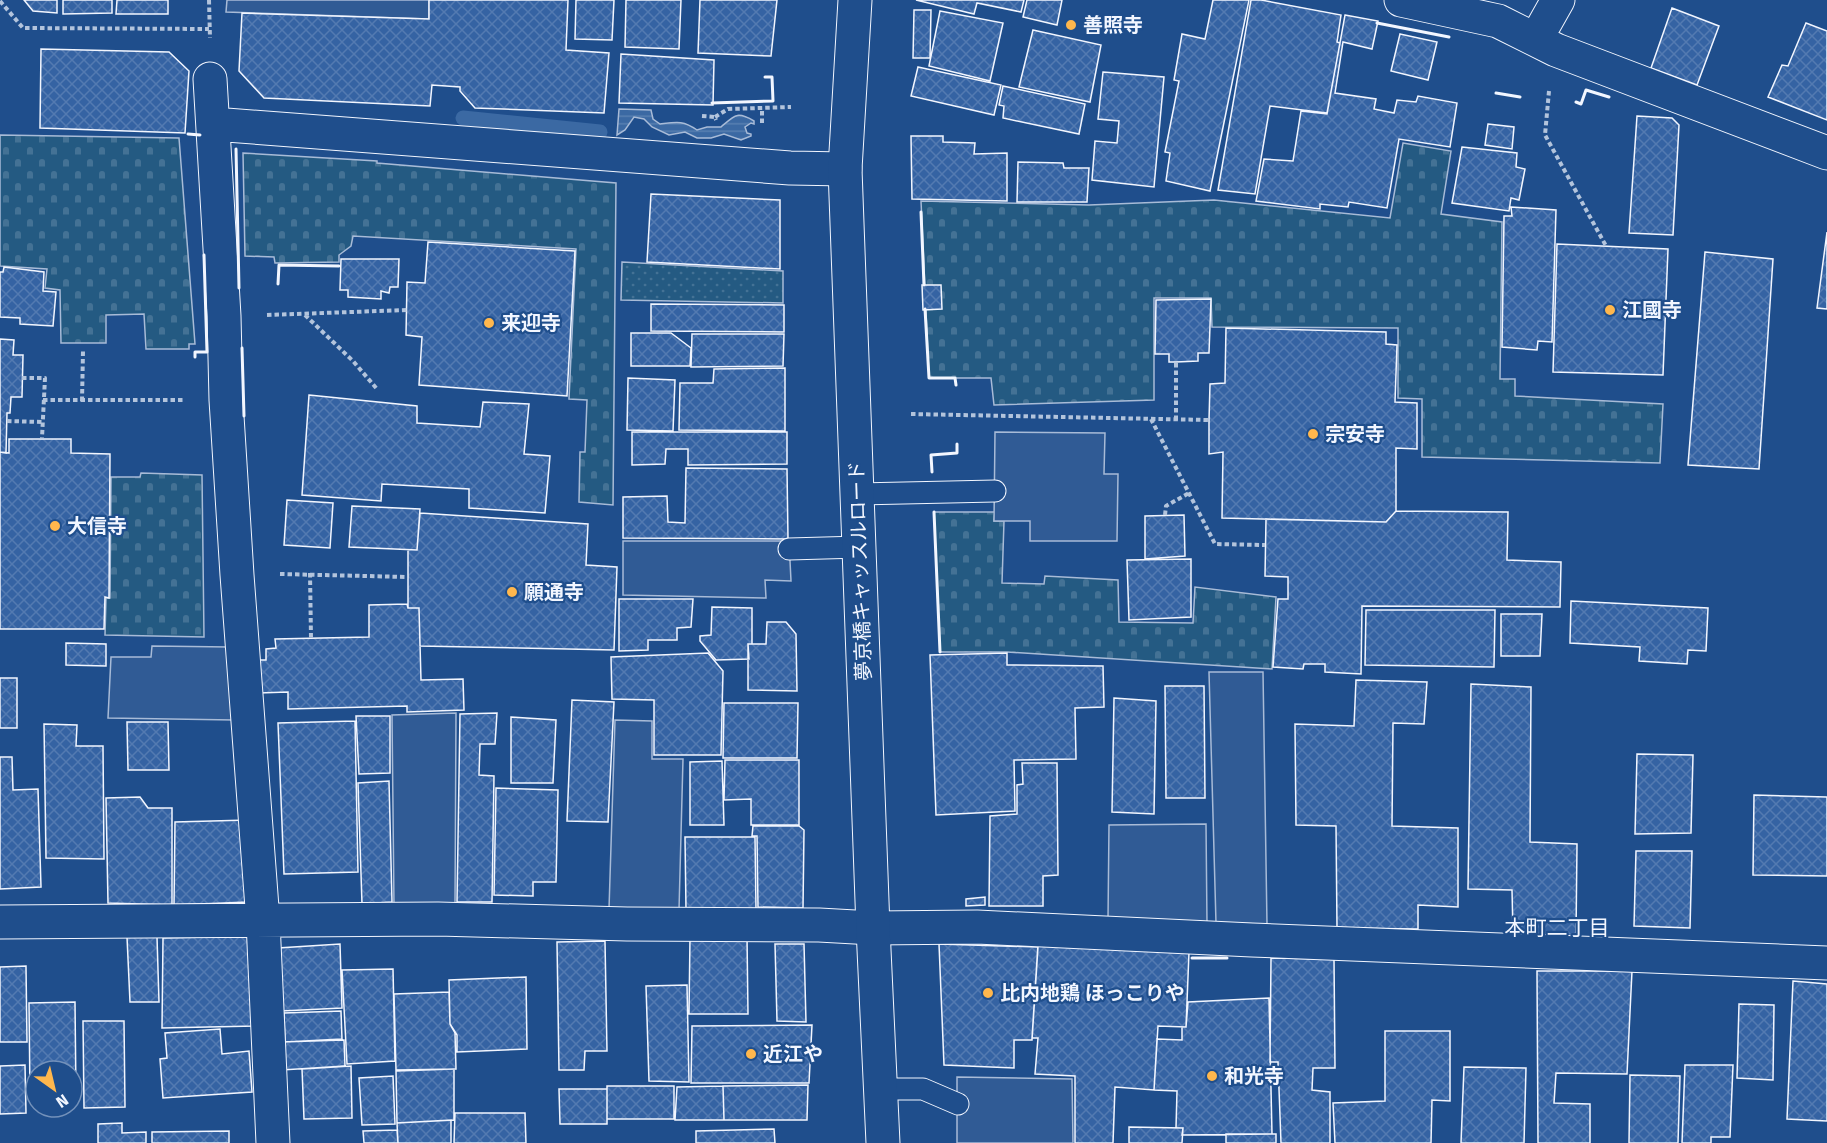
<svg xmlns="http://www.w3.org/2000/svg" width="1827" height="1143" viewBox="0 0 1827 1143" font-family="'Fira Sans','Noto Sans JP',sans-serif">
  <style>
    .cemetery { fill: url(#cemetery-stones); stroke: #a8bbd7; stroke-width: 1.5 }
    .park { fill: url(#park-dots); stroke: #a8bbd7; stroke-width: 1.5 }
    .parking { fill: #305b95; stroke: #a8bbd7; stroke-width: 1.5 }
    .water { fill: url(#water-rules); stroke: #a8bbd7; stroke-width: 1.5 }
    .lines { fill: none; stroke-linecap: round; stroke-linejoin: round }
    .stream { stroke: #3b69a3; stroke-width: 15 }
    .building { fill: url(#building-cross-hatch); stroke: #f2f6ff; stroke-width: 1.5 }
    .service-casing { stroke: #f2f6ff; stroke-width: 23 }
    .minor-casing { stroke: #f2f6ff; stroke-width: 35 }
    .tertiary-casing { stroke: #f2f6ff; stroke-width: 35 }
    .path { stroke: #b3c4dc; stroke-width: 4; stroke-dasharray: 4.5 3; stroke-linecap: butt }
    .service { stroke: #1f4e8c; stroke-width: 21 }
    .minor { stroke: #1f4e8c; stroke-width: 33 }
    .tertiary { stroke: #1f4e8c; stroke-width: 33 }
    .wall { stroke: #f2f6ff; stroke-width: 3 }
    .poi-dot { fill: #ffb74d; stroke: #1f4e8c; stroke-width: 2 }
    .labels { text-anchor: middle; stroke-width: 4.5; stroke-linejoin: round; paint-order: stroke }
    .poi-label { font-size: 20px; font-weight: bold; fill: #f2f6ff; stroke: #1f4e8c; text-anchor: start }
    .street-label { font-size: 20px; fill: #f2f6ff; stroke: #1f4e8c }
    .neighbourhood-label { font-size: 21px; fill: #f2f6ff; stroke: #1f4e8c }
  </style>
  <defs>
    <pattern id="cemetery-stones" width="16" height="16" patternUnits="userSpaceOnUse" patternTransform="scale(1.5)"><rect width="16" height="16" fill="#245a82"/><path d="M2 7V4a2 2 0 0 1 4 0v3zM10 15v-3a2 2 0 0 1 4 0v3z" fill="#447295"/></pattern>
    <pattern id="park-dots" width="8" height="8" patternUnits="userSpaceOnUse" patternTransform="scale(1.5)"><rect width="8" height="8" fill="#245a82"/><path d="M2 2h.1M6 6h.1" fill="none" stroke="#447295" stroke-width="1.8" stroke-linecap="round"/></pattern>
    <pattern id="water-rules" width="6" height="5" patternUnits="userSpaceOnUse" patternTransform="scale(1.5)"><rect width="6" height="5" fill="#3b69a3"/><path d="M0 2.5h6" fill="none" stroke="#587fb1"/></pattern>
    <pattern id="building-cross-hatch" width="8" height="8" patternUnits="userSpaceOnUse" patternTransform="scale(1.5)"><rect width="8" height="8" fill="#3563a3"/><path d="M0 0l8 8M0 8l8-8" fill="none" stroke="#537ab1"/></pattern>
  </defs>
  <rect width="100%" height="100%" fill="#1f4e8c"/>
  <!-- cemetery -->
  <path class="cemetery" d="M0,135L179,138L195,344H189V349H146L144,314L106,315V343H61L60,290L45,288L47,269L0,266Z
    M1403,143L1451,151L1441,214L1502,222L1500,379H1515V396L1663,404L1660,463L1422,457V399L1398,398V328L1212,327L1211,298H1154V400L994,405L991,378H929L921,201L1089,205L1214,200L1390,218Z
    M243,153L377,161V163L616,183L613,505L579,502L580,452H585L587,400L569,399L576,249L353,236L351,246L339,255V262L275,263L274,257L245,256Z
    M141,473L202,475L204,637L105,635L106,598H110L111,477H140Z
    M934,512H995L994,521H1004L1002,583L1044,584L1045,576L1118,580L1119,622L1193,623L1195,587L1276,597L1272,669L1007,652H940Z"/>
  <!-- park -->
  <path class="park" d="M622,262L783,271V303L621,300Z"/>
  <!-- parking -->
  <path class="parking" d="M227,0H429V19L226,12Z
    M995,432L1105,433L1104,474H1118L1117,541H1030V521H994Z
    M623,541H789L791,581L765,580L766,598L623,595Z
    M152,646L229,647L234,720L108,718L111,657H151Z
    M1209,672H1263L1267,924L1216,923Z
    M456,713L455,905L394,906L392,715Z
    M615,720L652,721V759H683L679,910L609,909Z
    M1206,824L1207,924L1108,919L1109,825Z
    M957,1077L1072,1079L1073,1143H957Z"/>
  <!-- water -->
  <path class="water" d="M619,109L651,110L653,119L660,124C676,122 683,120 697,130L707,127H721C735,115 737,111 754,121V124L751,123L745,127L747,133L751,134V136L741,140L724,134L711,138H697L685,132L669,135L652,127L644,119L634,117L625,130L617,135Z"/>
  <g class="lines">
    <!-- stream -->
    <path class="stream" d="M463,118L600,132"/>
  </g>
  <!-- building -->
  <path class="building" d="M24,0H57V13L33,11Z
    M63,0H112V13L63,14Z
    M117,0H168V14H116Z
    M429,0H568L566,50L609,53L604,113L475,108L460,91V87L432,85L430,106L264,98L239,71L242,13L429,19Z
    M576,0H614L612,40L575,39Z
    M626,0H681L679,49L625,47Z
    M700,0H777L771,56L698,53Z
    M916,0H1024L1021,12L977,3L974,14Z
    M1027,0H1062L1057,25L1023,17Z
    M1213,0H1249L1210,191L1166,181L1170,153L1165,152L1179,81L1174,80L1182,34L1205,39Z
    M1251,0H1261L1341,15L1337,42L1340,43L1327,113L1270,106L1255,194L1218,190Z
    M1672,8L1719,26L1697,85L1651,68Z
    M914,10H931L930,58H913Z
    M940,11L1003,23L990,81L929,66Z
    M1345,15L1378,21L1372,49L1343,42L1335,93L1376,99L1374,109L1394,113L1397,100L1416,102L1418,96L1457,103L1450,147L1399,139L1387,208L1349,202L1348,207L1320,204V209L1256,201L1264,159L1293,161L1301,111L1327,114Z
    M1806,23L1827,31V120L1768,97L1782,65L1788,66Z
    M1033,30L1101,45L1090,102L1019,87Z
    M1400,34L1437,42L1428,80L1391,71Z
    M41,49L169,52L189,71L185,133L40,128Z
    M621,54L714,60L713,105L619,103Z
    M918,67L1001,85L994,115L911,96Z
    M1103,72L1164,77L1154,187L1092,180L1095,141L1117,143L1119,121L1098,119Z
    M1003,86L1085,104L1079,134L1003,118L1004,106L999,105Z
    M1637,116L1672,118L1679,125L1673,235L1629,233Z
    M1488,124L1514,127L1512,149L1485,145Z
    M911,136H943V142L975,143L974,154L1007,153V201L912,199Z
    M1462,147L1517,153L1516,167L1525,169L1519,200L1511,198L1509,211L1452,203Z
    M1018,162L1063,163L1064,168H1089L1087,202H1017Z
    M651,194L780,200V269L647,262Z
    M1511,207L1556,210L1552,342L1538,341L1537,350L1502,347L1504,216H1512Z
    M1827,232V309L1817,308Z
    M428,242L575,251L567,396L419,385L422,337L406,335L407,282L425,283Z
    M1557,244L1668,249L1663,375L1553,372Z
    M1705,252L1773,259L1759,469L1688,465Z
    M341,259H399L398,287H390L389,293L381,291V299L348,297V290H340Z
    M4,267L44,272L43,291L56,292L53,326L20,324V318L0,317V272H3Z
    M922,285H941L942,309L923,310Z
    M1211,299L1209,353H1198V361L1176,362H1169V354H1155L1156,300Z
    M651,304L784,305V332L651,331Z
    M1226,328L1386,332V344L1397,345L1395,402L1417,403V449L1396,448V511L1386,522L1222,518L1223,452L1209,454V420L1210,384L1225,383Z
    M631,333H671L691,348L690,366H631Z
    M692,334H784L783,366L691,367Z
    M0,339L14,340L13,355H23L22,397H11L10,413H7L6,453L0,452Z
    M785,368V431L679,430L680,383H713L714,369Z
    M628,378L675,380L673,431L627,430Z
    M309,395L417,406V423L480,427L483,402L529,404L524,454L550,456L545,513L469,508V489L382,484L381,501L302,495Z
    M632,432H787V464L688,465V449H666L665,464L632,465Z
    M9,439H71V453L110,454L109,598L105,597L104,629H0V452L9,453Z
    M686,468L787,469L788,539L623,538V497L667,496L668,522L685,523Z
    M287,500L333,503L330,548L284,545Z
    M352,506L420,509L417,550L349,547Z
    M1396,511L1508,512L1507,560L1561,562L1560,607L1362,606L1361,674L1325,672V664H1304L1303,669L1273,667L1278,599H1288V577L1265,576L1266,519L1386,522Z
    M420,513L588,524L586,565L617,567L614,650L420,646L419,608H408V550H417Z
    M1184,515L1185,556L1145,559V516Z
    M1191,559V617L1129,620L1127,560Z
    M619,599H693L691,627L677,628V640H648V650L619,651Z
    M1571,601L1708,608L1706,651L1688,650L1687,664L1639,661L1640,647L1570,643Z
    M407,604L408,608H419L421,680L463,679L464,710L407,712V706L288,709V692L259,693L257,660H266V649L276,648L275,639L369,637V605Z
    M712,607L752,608V644H748L749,659L716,660L700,641V636L711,635Z
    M1366,610H1495L1494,667L1365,665Z
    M1501,614H1542L1540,656H1501Z
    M767,622H786L796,634L797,691L748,690V644H766Z
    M66,643L106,644V666L66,665Z
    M708,653L723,671L721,755H654V700L612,699L611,657Z
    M1007,653V665L1103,666L1104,707L1075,708L1076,759L1014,760L1015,811L936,815L930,655Z
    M0,678H17V728H0Z
    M1356,680L1427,682L1424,724L1393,723L1392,826L1458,828V907L1418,905V929L1337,928L1336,826L1296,825L1295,724L1354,726Z
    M1471,684L1531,687L1530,842L1577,844L1576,936L1513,934L1512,890L1468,889Z
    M1165,686H1204L1205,798H1166Z
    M1114,698L1156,701L1154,814L1112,812Z
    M572,700L614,702L608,822L567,821Z
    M724,703H798L797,758H723Z
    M497,713L495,744H480L479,775L494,776L492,902H457L460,714Z
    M356,716H390V773L359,774Z
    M511,717L556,720L553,783H511Z
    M355,721L358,872L284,874L278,723Z
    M127,722H168L169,770H128Z
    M44,724L77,725L76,746H103L104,859L46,858Z
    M1637,754L1693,755L1691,833L1635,834Z
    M0,757H12L13,790L38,789L41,887L0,889Z
    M725,760H799V825H751V799L724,800Z
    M722,761L724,825H690V762Z
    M1022,763H1057L1058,875L1043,876V906H989L990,816L1017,814V785L1023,784Z
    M389,781L392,902L362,904L358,783Z
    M496,788L558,790L556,882H533V896L494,895Z
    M1754,795L1827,797V876L1753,875Z
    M140,797L148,808H172V905L108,903L106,798Z
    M248,820V902L174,905L175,822Z
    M753,826H799L804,830L803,908L758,907L757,836H752Z
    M685,837H755L756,909L686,910Z
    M1636,851H1692L1690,928L1634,926Z
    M985,897V905L966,906V899Z
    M253,936L255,1026L162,1028L163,938Z
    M747,936L748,1014H689L690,937Z
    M127,937H157L159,1002H130Z
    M605,941L607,1051H585L584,1070H559L557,942Z
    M340,944L342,1008L282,1011L278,948Z
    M775,944H804L806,1022L777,1021Z
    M939,944L1038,947L1032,1040H1014V1068L944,1065Z
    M1038,944L1189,952L1186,1027L1158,1026L1154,1090L1115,1087L1113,1143H1075V1076L1035,1074L1038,1038H1032Z
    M1271,958L1334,959L1335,1068H1313L1312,1090L1330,1092V1143H1281L1278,1062H1270Z
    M26,966L27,1042H0V967Z
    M393,969L395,1061L347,1064L342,970Z
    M1537,971H1632L1627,1074L1556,1073L1554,1103L1590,1104V1143H1538Z
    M526,977L527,1049L457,1052V1035L450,1024L449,980Z
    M1793,981L1827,984V1121L1787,1119Z
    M687,985L689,1082L649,1081L646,986Z
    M449,992L450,1024L455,1033L456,1069L396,1070L394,994Z
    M1269,998L1272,1134L1182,1135L1183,1128H1176L1177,1091L1154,1090L1157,1039L1182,1040V1027H1186L1188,1002Z
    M75,1002L76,1095H72V1071H36V1095H30L29,1003Z
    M1739,1004L1774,1005L1773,1080L1737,1078Z
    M341,1011L342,1039L285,1042L284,1013Z
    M83,1021H124L125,1107L84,1108Z
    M812,1025L809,1083H691L692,1026Z
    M220,1029L222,1054L249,1051L252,1092L163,1098L160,1059L167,1058L165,1033Z
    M1385,1031H1450V1101L1432,1100L1431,1143H1335L1333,1103L1385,1101Z
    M344,1040L345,1066L282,1070L281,1042Z
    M25,1065L26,1113L0,1114V1066Z
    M1685,1065H1733L1730,1137H1711V1143H1682Z
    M351,1066L352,1118L304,1119L302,1069Z
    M1464,1067L1526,1068L1524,1143H1461Z
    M454,1069V1120L397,1123L396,1071Z
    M1630,1075L1680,1076L1678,1143H1629Z
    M393,1076L395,1124L362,1125L359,1078Z
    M808,1085L807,1120H724L723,1086Z
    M607,1086H674V1119H607Z
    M723,1086L724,1120H675L677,1087Z
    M559,1089H607V1124H560Z
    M455,1113H525L526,1143H454Z
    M451,1120V1143H398L397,1123Z
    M122,1123V1133L146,1132V1143H98V1124Z
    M1129,1127L1183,1128L1182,1143H1129Z
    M774,1129L775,1143H696V1131Z
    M397,1130L398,1143H364L363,1131Z
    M229,1131V1143H152V1132Z
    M1226,1134H1276V1143H1226Z"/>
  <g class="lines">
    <!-- service casing -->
    <g class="service-casing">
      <path id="service" d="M858,494L995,491
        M789,549L860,547
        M881,1089H923L958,1104"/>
    </g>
    <!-- minor casing -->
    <g class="minor-casing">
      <path id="minor" d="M1401,0L1498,21L1556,50L1827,153
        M1536,39L1558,0
        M210,79L224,316L226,400L237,575L263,921L273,1143
        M213,124L790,168L845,169
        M0,922L438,919L627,924L819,925L873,928L977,927L1252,940L1827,963"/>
    </g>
    <!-- tertiary casing -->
    <g class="tertiary-casing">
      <path id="tertiary" d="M855,0L845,169L873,928L883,1143"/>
    </g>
    <!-- path -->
    <path class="path" d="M209,0L210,38
      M0,1L23,28L209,29
      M1549,91L1545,135L1606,246
      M702,116L715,117L716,120
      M715,117L728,109L791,107
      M762,123V108
      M267,315L407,310
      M305,315L353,361L377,389
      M22,378H45L42,438
      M43,400H183
      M82,401L83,351
      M911,414L1209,420
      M1151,419L1215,544L1265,545
      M1176,420V362
      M7,421L42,422
      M1165,515L1166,506L1189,493
      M310,573L311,638
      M280,574L408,577"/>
    <!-- service -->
    <use href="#service" class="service"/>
    <!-- minor -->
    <use href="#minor" class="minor"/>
    <!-- tertiary -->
    <use href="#tertiary" class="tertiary"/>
    <!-- wall -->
    <path class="wall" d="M1377,23L1449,37
      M1496,93L1520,97
      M1576,102L1581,104L1586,90L1609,97
      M712,103L773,101L772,77H765
      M188,134L200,135
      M236,149L239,288
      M921,212L924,285
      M278,284L279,265L339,266
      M925,309L929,378H955L956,385
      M242,348L244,416
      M195,357V352H207L204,255
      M932,472L931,455L957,453V444
      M934,512L940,652
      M1192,958H1227"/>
  </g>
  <!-- markers -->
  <g class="poi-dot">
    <circle cx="1071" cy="25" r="6"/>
    <circle cx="1610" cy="310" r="6"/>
    <circle cx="489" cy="323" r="6"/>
    <circle cx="1313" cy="434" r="6"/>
    <circle cx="55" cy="526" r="6"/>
    <circle cx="512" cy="592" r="6"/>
    <circle cx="988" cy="993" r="6"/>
    <circle cx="751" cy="1054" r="6"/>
    <circle cx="1212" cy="1076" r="6"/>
  </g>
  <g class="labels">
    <!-- poi labels -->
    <g class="poi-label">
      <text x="1083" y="32">善照寺</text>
      <text x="1622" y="317">江國寺</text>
      <text x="501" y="330">来迎寺</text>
      <text x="1325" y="441">宗安寺</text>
      <text x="67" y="533">大信寺</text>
      <text x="524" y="599">願通寺</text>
      <text x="1000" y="1000">比内地鶏 ほっこりや</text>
      <text x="763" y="1061">近江や</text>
      <text x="1224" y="1083">和光寺</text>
    </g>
    <!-- street labels -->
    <g class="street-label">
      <text transform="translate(860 571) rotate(-92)" y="7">夢京橋キャッスルロード</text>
    </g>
    <!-- neighbourhood labels -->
    <g class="neighbourhood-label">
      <text x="1557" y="935">本町二丁目</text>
    </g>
  </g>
  <!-- north arrow -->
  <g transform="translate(54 1089) rotate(146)"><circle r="28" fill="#1f4e8c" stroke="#7391ba" stroke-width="1.5"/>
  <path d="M0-4.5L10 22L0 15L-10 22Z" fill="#ffb74d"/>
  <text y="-9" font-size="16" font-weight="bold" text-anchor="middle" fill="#f2f6ff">N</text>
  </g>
</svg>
